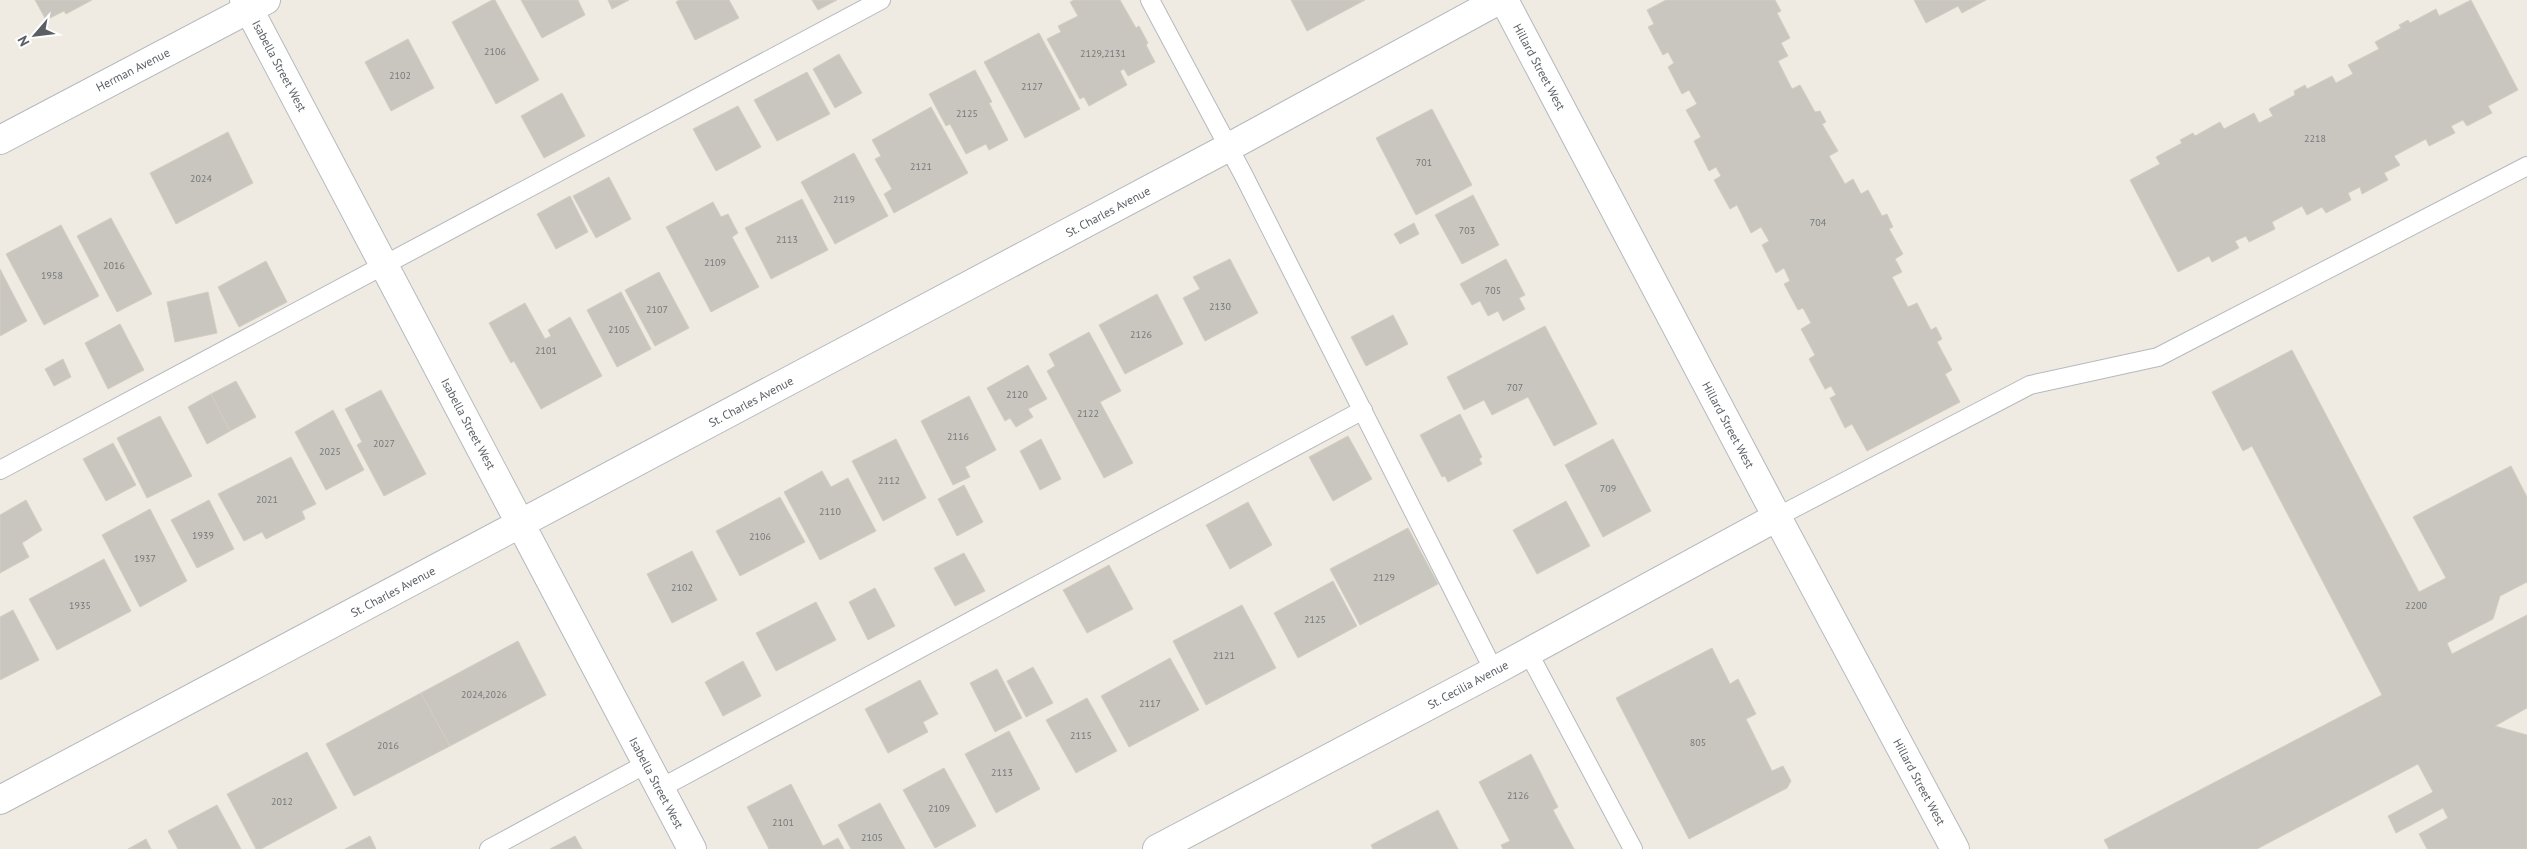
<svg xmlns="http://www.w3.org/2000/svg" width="2527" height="849" viewBox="0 0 2527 849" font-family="'PT Sans',sans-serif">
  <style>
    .building { fill: #c9c6bf; stroke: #d4cdc0 }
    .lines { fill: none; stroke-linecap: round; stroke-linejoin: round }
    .lane-casing { stroke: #b5b9be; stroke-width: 20 }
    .street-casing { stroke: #b5b9be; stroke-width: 30 }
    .lane { stroke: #fff; stroke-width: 18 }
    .street { stroke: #fff; stroke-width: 28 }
    .labels { text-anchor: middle; stroke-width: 4.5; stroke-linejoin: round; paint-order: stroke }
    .number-label { font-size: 10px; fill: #76797b }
    .street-label { font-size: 12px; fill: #5a5f64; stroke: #fff }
  </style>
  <rect width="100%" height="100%" fill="#efebe2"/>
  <!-- building -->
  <path class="building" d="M35,0H92L66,14L64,11L46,20Z
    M492,0H495L539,80L496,104L452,22Z
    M521,0H578L585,15L542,38Z
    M608,0H629L612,9Z
    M679,0H729L739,18L695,40L676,2Z
    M812,0H837L818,10Z
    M1074,0H1120L1136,28L1139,26L1148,43L1146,45L1155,62L1128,76L1124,69L1120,71L1127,85L1089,106L1084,97L1080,99L1047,39L1061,32L1058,26L1078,16L1070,2Z
    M1291,0H1365L1307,31Z
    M1666,0H1775L1781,11L1777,13L1790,38L1781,43L1788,56L1778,61L1792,89L1800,85L1815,112L1820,111L1826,122L1822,124L1838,151L1829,156L1845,184L1853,179L1861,194L1868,190L1882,216L1887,214L1893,227L1889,229L1903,254L1895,259L1902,272L1892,277L1908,307L1917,303L1931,330L1936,327L1942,339L1937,342L1952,370L1945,374L1960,402L1867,451L1852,424L1845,428L1830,398L1836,395L1831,386L1825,389L1809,359L1815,355L1801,329L1811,323L1803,308L1798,310L1784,284L1790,281L1784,268L1776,273L1762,245L1769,241L1761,227L1751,233L1737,205L1730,209L1714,180L1721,176L1716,167L1709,171L1694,141L1701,137L1686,110L1697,104L1689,90L1682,94L1668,67L1674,63L1668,52L1663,55L1648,27L1654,24L1647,10Z
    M1914,0H1986L1962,13L1958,6L1926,23Z
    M2471,0L2518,90L2488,106L2492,113L2467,126L2463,120L2451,126L2455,133L2429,146L2426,139L2394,156L2400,165L2384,173L2388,180L2362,194L2360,187L2348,193L2351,200L2326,213L2322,207L2307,215L2302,206L2272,222L2275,229L2249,242L2246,236L2235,241L2239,248L2212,262L2209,256L2178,272L2130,180L2160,164L2156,157L2182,143L2180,140L2193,133L2195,136L2220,122L2224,129L2254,113L2259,123L2273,116L2269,109L2295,95L2294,91L2305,85L2307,89L2332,76L2336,83L2353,74L2348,65L2379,49L2375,42L2401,28L2399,25L2408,20L2410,23L2436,9L2439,16Z
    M1039,33L1080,109L1025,138L984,62Z
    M408,39L434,88L391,111L365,62Z
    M839,54L862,93L835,108L813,69Z
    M975,70L992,102L989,103L1008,140L989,150L986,144L966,154L950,124L946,126L929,94Z
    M807,72L830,114L777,141L754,100Z
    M562,93L585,136L544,158L521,116Z
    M738,106L761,147L716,171L693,129Z
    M931,107L968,173L894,213L884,194L892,189L875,159L881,156L872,140Z
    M1432,109L1472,185L1416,215L1376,138Z
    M228,132L253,183L176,224L150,173Z
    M854,153L888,216L835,244L801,182Z
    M609,177L631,219L596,238L573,196Z
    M1473,195L1499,245L1462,264L1435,215Z
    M570,196L588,232L556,249L537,214Z
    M802,199L828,250L771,279L745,228Z
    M713,202L721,217L728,214L738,233L732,237L759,287L711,312L666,227Z
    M111,218L152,294L117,312L77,236Z
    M1414,223L1419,234L1400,244L1394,234Z
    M61,225L99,296L44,325L6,254Z
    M1230,259L1258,313L1205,341L1183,298L1200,289L1193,277Z
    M1506,259L1525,295L1519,298L1525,309L1503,321L1498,311L1488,316L1480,301L1472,305L1460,284Z
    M266,261L287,302L239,327L218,287Z
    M0,269L27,321L0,336Z
    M659,272L689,328L655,346L625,290Z
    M208,292L217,333L175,342L167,302Z
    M621,292L651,349L617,367L587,310Z
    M1157,294L1183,344L1125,374L1099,325Z
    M525,303L545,339L551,336L548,330L570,317L602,376L541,409L514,361L511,363L489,323Z
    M1393,315L1408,344L1366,366L1351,337Z
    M120,324L144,370L108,389L85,343Z
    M1545,326L1597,424L1554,446L1528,397L1492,415L1484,400L1464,410L1447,377Z
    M1089,332L1121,391L1100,402L1133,463L1104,478L1047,371L1055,366L1049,354Z
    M2292,350L2419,592L2446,578L2413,517L2511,466L2527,497V582L2500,596L2493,619L2447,643L2452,654L2527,615V708L2495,726L2527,735V849H2427L2419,834L2448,818L2443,808L2396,833L2388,816L2433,792L2418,764L2257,849H2109L2104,840L2382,695L2252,446L2243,451L2212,392Z
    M63,359L71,377L54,386L45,369Z
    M1028,365L1047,399L1028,409L1033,417L1016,427L1010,418L1005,421L987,388Z
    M236,381L256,417L230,431L211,394Z
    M381,390L426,474L384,496L357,445L362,442L345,409Z
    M211,394L230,431L207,444L188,407Z
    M969,396L996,450L965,467L970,477L953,485L921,421Z
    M333,410L364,470L326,490L295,432Z
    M1460,414L1482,457L1479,459L1482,464L1448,482L1445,476L1442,477L1420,435Z
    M160,416L192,476L147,498L117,438Z
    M1348,436L1372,479L1333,501L1309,457Z
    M896,439L926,498L883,521L852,461Z
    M1041,439L1061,479L1040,490L1020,451Z
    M1613,439L1651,511L1603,537L1565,465Z
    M113,443L136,485L106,501L83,459Z
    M291,457L316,504L302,511L305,519L266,539L262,532L244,541L218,494Z
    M822,471L831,487L848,478L876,531L820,560L784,492Z
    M964,485L983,522L957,536L938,499Z
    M780,497L805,542L740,576L716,531Z
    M26,500L42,530L22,543L29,557L0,573V515Z
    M209,500L234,549L197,568L171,520Z
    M1566,501L1590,546L1537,574L1513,530Z
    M1248,502L1272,545L1230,569L1206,525Z
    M150,509L187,581L140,607L102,535Z
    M1408,528L1438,584L1360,625L1330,569Z
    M692,551L717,600L672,623L647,574Z
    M964,553L985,591L955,606L934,568Z
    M104,559L131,611L57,650L29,599Z
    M1109,565L1133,609L1087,633L1063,590Z
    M1333,581L1357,626L1298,658L1274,613Z
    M875,588L895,626L868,640L849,602Z
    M816,602L836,640L776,671L756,633Z
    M1242,605L1276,668L1206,705L1173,641Z
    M13,610L39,660L0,680V617Z
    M518,641L546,695L450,746L421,693Z
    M1712,648L1730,684L1738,679L1756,714L1746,719L1772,771L1783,766L1791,781L1787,788L1689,839L1616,698Z
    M1170,658L1199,710L1129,747L1101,696Z
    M743,661L761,696L723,716L705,682Z
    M1033,667L1053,703L1026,717L1007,681Z
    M997,669L1022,718L995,732L970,683Z
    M920,680L938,714L923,722L928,732L888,753L865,709Z
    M421,693L450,746L354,796L326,744Z
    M1087,698L1117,751L1076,773L1046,720Z
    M1009,731L1040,789L996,813L965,754Z
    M307,752L337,808L261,849H256L227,794Z
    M1531,754L1558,807L1553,810L1574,849H1503L1501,845L1510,841L1479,782Z
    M944,768L976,826L935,848L903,790Z
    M791,784L823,846L838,838L844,849H769L747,807Z
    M880,803L905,849H851L838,825Z
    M217,805L241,849H178L168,831Z
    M1438,810L1458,849H1373L1371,845Z
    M370,836L376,849H345Z
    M575,836L582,849H550Z
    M146,839L151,849H128Z"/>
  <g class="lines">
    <!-- lane casing -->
    <g class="lane-casing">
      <path id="lane" d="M1150,0L1244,176L1494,671
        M0,470L881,0
        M1777,517L2030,385L2158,357L2527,166
        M1528,652L1633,849
        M659,789L1363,410
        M489,849L646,764"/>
    </g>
    <!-- street casing -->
    <g class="street-casing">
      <path id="street" d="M244,0L692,849
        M1504,0L1777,517L1955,849
        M0,140L266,0
        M0,800L1229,147L1499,0
        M1157,849L1494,671L1777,517"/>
    </g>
    <!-- lane -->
    <use href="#lane" class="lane"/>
    <!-- street -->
    <use href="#street" class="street"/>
  </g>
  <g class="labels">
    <!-- number labels -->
    <g class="number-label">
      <text x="495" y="55">2106</text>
      <text x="1103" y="57">2129,2131</text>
      <text x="400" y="79">2102</text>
      <text x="1032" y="90">2127</text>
      <text x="967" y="117">2125</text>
      <text x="2315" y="142">2218</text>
      <text x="1424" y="166">701</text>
      <text x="921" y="170">2121</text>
      <text x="201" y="182">2024</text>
      <text x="844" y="203">2119</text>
      <text x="1818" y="226">704</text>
      <text x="1467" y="234">703</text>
      <text x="787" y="243">2113</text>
      <text x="715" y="266">2109</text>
      <text x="114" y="269">2016</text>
      <text x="52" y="279">1958</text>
      <text x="1493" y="294">705</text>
      <text x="1220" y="310">2130</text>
      <text x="657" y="313">2107</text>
      <text x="619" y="333">2105</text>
      <text x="1141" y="338">2126</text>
      <text x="546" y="354">2101</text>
      <text x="1515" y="391">707</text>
      <text x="1017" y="398">2120</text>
      <text x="1088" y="417">2122</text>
      <text x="958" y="440">2116</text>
      <text x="384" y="447">2027</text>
      <text x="330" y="455">2025</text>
      <text x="889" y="484">2112</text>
      <text x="1608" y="492">709</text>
      <text x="267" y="503">2021</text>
      <text x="830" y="515">2110</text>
      <text x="203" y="539">1939</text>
      <text x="760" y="540">2106</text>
      <text x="145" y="562">1937</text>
      <text x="1384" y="581">2129</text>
      <text x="682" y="591">2102</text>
      <text x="80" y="609">1935</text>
      <text x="2416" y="609">2200</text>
      <text x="1315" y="623">2125</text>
      <text x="1224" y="659">2121</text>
      <text x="484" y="698">2024,2026</text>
      <text x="1150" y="707">2117</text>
      <text x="1081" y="739">2115</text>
      <text x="1698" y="746">805</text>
      <text x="388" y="749">2016</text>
      <text x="1002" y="776">2113</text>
      <text x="1518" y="799">2126</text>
      <text x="282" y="805">2012</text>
      <text x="939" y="812">2109</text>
      <text x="783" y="826">2101</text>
      <text x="872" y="841">2105</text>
    </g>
    <!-- street labels -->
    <g class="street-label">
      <text transform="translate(279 66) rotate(62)" y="4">Isabella Street West</text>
      <text transform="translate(1539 67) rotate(62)" y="4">Hillard Street West</text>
      <text transform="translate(133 70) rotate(-27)" y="4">Herman Avenue</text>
      <text transform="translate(1108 212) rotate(-28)" y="4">St. Charles Avenue</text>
      <text transform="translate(751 402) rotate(-28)" y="4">St. Charles Avenue</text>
      <text transform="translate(468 424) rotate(62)" y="4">Isabella Street West</text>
      <text transform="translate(1728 425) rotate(62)" y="4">Hillard Street West</text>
      <text transform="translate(393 592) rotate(-28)" y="4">St. Charles Avenue</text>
      <text transform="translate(1468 685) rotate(-28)" y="4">St. Cecilia Avenue</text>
      <text transform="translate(1919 782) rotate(62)" y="4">Hillard Street West</text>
      <text transform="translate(656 783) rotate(62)" y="4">Isabella Street West</text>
    </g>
  </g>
  <!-- north arrow -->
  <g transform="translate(35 35) rotate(242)" stroke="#ffffff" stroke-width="4" paint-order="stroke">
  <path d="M0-4L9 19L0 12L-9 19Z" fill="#5a5f64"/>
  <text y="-8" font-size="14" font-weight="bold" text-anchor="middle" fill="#5a5f64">N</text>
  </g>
</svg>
